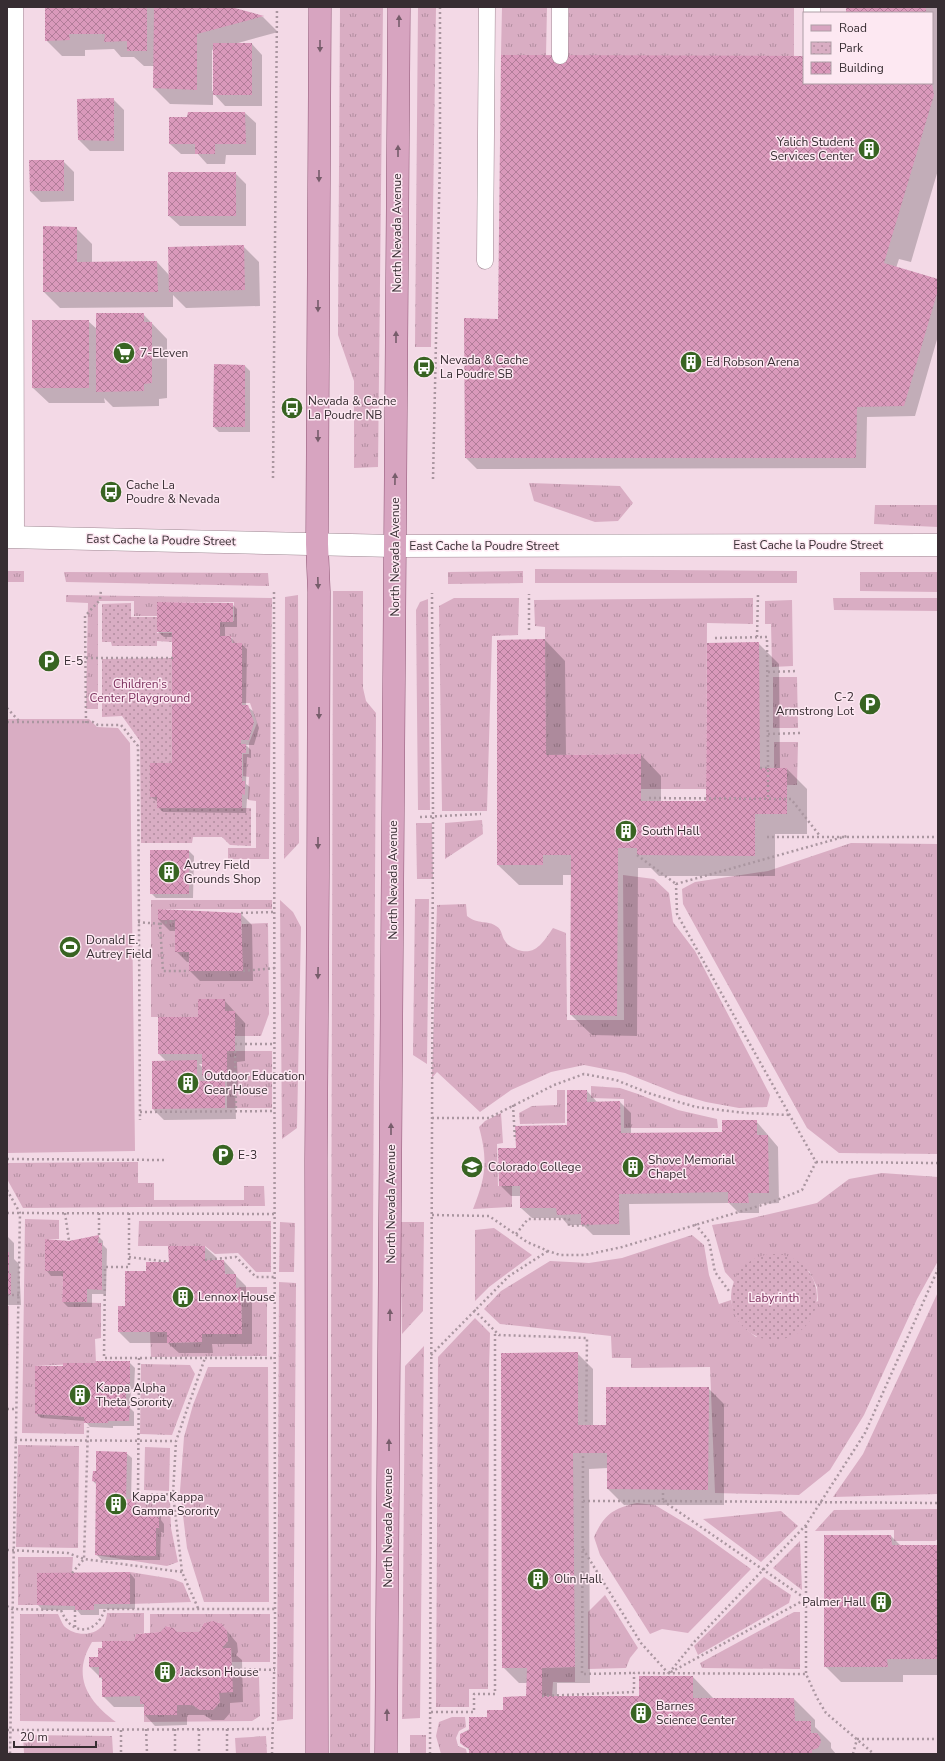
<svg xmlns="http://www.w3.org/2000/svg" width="945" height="1761" viewBox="0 0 945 1761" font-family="'Nunito Sans',sans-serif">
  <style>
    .grass { fill: url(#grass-tufts) }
    .park { fill: url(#park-dots) }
    .pitch { fill: #d9adc3 }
    .shadow { fill: #0003; fill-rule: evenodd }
    .building { fill: url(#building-cross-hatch) }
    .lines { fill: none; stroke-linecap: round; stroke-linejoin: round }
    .service-casing { stroke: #9e8792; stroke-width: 17 }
    .tertiary-casing { stroke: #9e8792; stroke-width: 23 }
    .primary-casing { stroke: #8d5373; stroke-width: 23 }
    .path { stroke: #aa96a0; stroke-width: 2.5; stroke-dasharray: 2 3; stroke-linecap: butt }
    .service { stroke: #fff; stroke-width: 16 }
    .tertiary { stroke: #fff; stroke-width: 22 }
    .primary { stroke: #d7a4c0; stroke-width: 22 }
    .oneway { fill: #775d6b }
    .labels { text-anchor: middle; stroke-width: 3; stroke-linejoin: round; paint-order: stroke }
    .poi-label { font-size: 12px; fill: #372d32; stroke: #fde8f2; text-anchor: start }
    .street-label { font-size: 12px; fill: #372d32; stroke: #fde8f2 }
    .park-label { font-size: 12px; fill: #7d315e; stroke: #fde8f2 }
  </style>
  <defs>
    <pattern id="grass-tufts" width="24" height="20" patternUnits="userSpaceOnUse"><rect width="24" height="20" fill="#d9adc3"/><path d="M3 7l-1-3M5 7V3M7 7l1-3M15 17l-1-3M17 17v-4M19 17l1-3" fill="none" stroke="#b18d9f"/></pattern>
    <pattern id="park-dots" width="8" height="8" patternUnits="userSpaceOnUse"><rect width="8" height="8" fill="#d9adc3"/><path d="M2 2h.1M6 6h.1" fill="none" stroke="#b18d9f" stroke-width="1.8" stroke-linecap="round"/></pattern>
    <pattern id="building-cross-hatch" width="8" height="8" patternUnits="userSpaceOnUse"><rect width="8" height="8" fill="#da99bb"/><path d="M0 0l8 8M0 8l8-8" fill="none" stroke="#b27d99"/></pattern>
  </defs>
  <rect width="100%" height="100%" fill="#f3d9e6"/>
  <!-- grass -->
  <path class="grass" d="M340,7H383L378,467L354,468V381L338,335Z
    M418,7H436L431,347H415Z
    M502,7H547L546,56L501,55Z
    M569,7H794V56H568Z
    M529,483L620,486L633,503L618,521L595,522L534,501Z
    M875,505H938V527L874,524Z
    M535,569L797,571V583H535Z
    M7,571H24V582H7Z
    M523,571V583L448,584V572Z
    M64,572L268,573L269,586L66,582Z
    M860,572H938V592L860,591Z
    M333,591H363V688L366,701L376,713L370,1754H330Z
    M66,595L272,598L269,859H228V848H256V801L248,800L249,777L243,776V754H249V743L257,723L250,703H240V643H233L232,637H220V621H234V602H158L157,616H134V601H98V709H86L88,603L66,602Z
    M298,595L299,843L284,859L285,597Z
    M454,598H519L518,635L492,636L487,811H442L439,606Z
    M753,598V624L707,623L706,789H641V754L546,755L545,627L535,626L534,600Z
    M833,598H938V611L834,610Z
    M428,599L430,810H418L416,610L420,602Z
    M792,600L793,666L772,667L771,624H765V601Z
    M773,677H797L798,728H773Z
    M774,742H798L797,785H774Z
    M482,820L483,834L445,859V823Z
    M416,823H432L433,879H417Z
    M851,843L938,844V1154L839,1153L807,1128L683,904L682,889L695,882L768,871Z
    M623,875L654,879L669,893L673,922L695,951L770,1095L767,1107L739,1108L706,1102L678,1094L625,1073L584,1065L551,1072L511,1090L480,1112L437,1072L432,1078L437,905L466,904L467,916C478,925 488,920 496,926C503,930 501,936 505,941C508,946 513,948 518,950C536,956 544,941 553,928L566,933L567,1020H624Z
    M415,899H429L427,1064L413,1055Z
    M151,900H272V909H158L159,920H175V952H189V971H242V924L268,923L269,1014L261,1036H235L225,1011L224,999H199L198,1017H151Z
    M280,900L293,912L301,927L297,1128L282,1139Z
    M227,1051H272V1108H227Z
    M591,1086L620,1088L638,1094L678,1110L717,1119L718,1128H624V1099L591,1098Z
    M557,1090H565V1123L520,1124L519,1113L532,1106L557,1105Z
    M501,1113L503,1143L497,1144L498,1186H512V1207L473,1209C486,1177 488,1160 479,1127L485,1121Z
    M138,1162V1183H154V1200H244V1186H264L265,1206L23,1208L7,1179V1163Z
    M882,1173L938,1177V1261L917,1299L864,1415L830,1470L799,1495L715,1493L710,1367L631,1368V1358H612L611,1336L500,1324L484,1309L501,1291L550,1261L589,1263L622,1258L692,1235L704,1245L709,1275L719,1304L731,1300C735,1319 740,1325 756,1337L818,1301L817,1287L809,1271L745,1266L734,1282L725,1272L712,1225L744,1220L817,1203L849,1179Z
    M25,1219L59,1220V1239H46L63,1271L62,1302L101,1303V1338L95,1339L96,1363L35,1366V1414L84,1417V1434L22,1433Z
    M139,1221H271V1272H256L238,1253L215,1254L205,1246H138Z
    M280,1222L295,1223L294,1272H279Z
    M400,1222H424L423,1311L402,1334Z
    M494,1228L532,1255L489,1287L475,1301V1230Z
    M279,1282L296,1283L293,1719L277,1721Z
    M241,1287H267V1356L151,1357L150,1332H167V1343L202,1342V1334H242Z
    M938,1292V1494L833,1497L863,1454Z
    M7,1306H9L8,1400H7Z
    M475,1318L490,1333L489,1369L488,1689H469V1707H436L438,1357Z
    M424,1346L420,1718L402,1719L405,1366Z
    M141,1364L190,1365L195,1374L172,1435L140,1434Z
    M208,1367H268L269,1602H204L187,1548L180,1491L184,1437L193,1405Z
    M18,1445L79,1446L78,1548L16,1547Z
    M145,1447L170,1448L169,1491L144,1490Z
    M133,1499L170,1500L171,1528L178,1562L167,1566L95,1555H155L156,1528H159V1518L156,1517V1509H137Z
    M637,1503L655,1505L695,1529L751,1569L688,1633L662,1629L650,1634L600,1555L594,1537C604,1515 613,1508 637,1503Z
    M938,1509V1539L935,1541H894V1530L815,1531L834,1510Z
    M781,1511L798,1526L761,1562L703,1519Z
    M800,1541L802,1590L773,1568Z
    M18,1557H73L72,1573H37V1605H18Z
    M130,1572L173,1579L183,1583L191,1602L130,1604Z
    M764,1577L791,1595L789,1603L698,1655L694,1646Z
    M605,1595L638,1648L630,1658L626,1668L588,1669V1612Z
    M794,1612H800V1669L702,1668L700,1663Z
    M107,1613H144V1633L136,1634L134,1641L92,1642C72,1675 86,1700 116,1722L20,1721V1614H58C60,1618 62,1623 64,1626C75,1637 97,1637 105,1622C106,1619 107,1615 107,1613Z
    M150,1614H270V1662H232L231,1648H222L228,1641C227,1625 221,1619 204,1623L199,1632H177L174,1628L166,1626L160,1632L150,1633Z
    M575,1667V1682H553L552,1696H542V1668Z
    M259,1676L260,1716L252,1721L144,1722V1715H177V1705H192L200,1710H213L220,1702L219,1693L232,1677Z
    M452,1717H465L466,1727L459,1731L456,1738L458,1746L466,1749L467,1754H441L436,1736L439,1722Z
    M23,1735L112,1736L113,1753H24Z
    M410,1735H426V1754H410Z
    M266,1736L267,1754H236L235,1738Z"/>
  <!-- park -->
  <path class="park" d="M131,603V617H157V633H172V642L157,641V646H112L111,642H102V604Z
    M173,658L172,763H150V797H157V808H251V846L230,845L222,837H193L192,843H141L140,741L122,716L102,717V659Z
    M731 1297a43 43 0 1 1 86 0a43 43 0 1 1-86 0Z"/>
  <!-- pitch -->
  <path class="pitch" d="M7,719H89L97,727L118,728L130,743L135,1151L7,1153Z"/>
  <!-- shadow -->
  <path class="shadow" d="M46,7H227L263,17L278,32L238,43L252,44L262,55V106H225L213,93V105L170,104L154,88V66H144L134,57H121L114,49L85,50V56H62L46,40ZM214,49V91H212V50Z
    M847,7H936L938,9V170L911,262L899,259L896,268L938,280V336L915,416L867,417L866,468L477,469L466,458L465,319L499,320L804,57V83H932V13H847Z
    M113,99L124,110V151H90L79,140L78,100Z
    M245,113L256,123V155H226L225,164H207L198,154H181L170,144L188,118Z
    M63,161L74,172V201L41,202L30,191Z
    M235,173L246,184V226H180L169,216Z
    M76,228L92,244V263L157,262L169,275L243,246L259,262L260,306L186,308L173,295V307L60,308L44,292Z
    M143,314L167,339V398L159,399V406L113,407L104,398L105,403H49L33,388L88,321L97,329Z
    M245,366L250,371V432H219L214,427Z
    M7,372L10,374V425H7Z
    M232,604L237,609V627H225V637H231L236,644H241L247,649L246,706L253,711L259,728L254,745H246L251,750V758L247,757L246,784L250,787L249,799H247L246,813L163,812L158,807V802L151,797L173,764V637H164L158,632Z
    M545,640L565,661L566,756L641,755L661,776V802H707L758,643L779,664L780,769H787L807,789V834H775V876H659L651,868H638L637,1036L592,1035L571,1015L572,875H563V885H519L498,865Z
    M189,851L194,856L193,898H156L151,893Z
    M241,914L252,925L253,981H200L190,971V962H187L176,951V931H170L159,920Z
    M224,1000L245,1023V1061L237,1062L238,1086H229L235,1092L236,1119L164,1120L153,1109L167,1062L159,1054L199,1018ZM199,1064H203V1068Z
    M587,1091L598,1103L620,1102L631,1113V1134L723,1133L756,1121L778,1147L779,1203L759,1204V1213H739L729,1203L629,1204L630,1235H593L583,1225H568L562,1218H532L521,1208V1196H511L500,1185L517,1149L568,1126Z
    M7,1236L14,1243V1259L19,1264L21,1305H7Z
    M98,1236L103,1241V1245L107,1249L106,1294H92V1307H68L63,1302V1276H51L46,1270L69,1242Z
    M205,1247L216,1257V1261H224L234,1272L235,1275L246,1286V1294L252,1299V1344H212L213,1353H179L168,1343H130L119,1332V1307H126L147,1272Z
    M577,1353L593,1369V1426H607L708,1388L724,1404V1505H624L608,1489V1468L589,1469L590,1683H557V1698L640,1697L693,1677L713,1698V1699H794L815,1720V1727L831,1743V1748L836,1754H470V1751L461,1742V1738L464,1732L529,1698L528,1683H519L503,1667Z
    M129,1362L135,1368L134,1389H131L130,1408L134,1412V1426H113V1428L90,1427L85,1421L41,1418L36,1413L64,1367Z
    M126,1453L132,1458L131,1500L138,1505L140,1510H156L161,1515V1520L164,1524V1533L161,1532L160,1560H102L96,1554L97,1485L93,1481L97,1472Z
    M891,1536L901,1546H938V1675H903V1682H841L825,1666Z
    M130,1573L135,1579V1609H99V1615H81L77,1610H43L38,1605V1574Z
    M222,1625L237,1643L238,1652L236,1655L242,1660L243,1702L230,1703V1713L224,1720H212L204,1715H187V1725L155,1726L145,1715V1707H114L103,1696V1680L90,1667L99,1658L135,1642L177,1633H200Z"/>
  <!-- building -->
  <path class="building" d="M45,7H147V51H127V41L104,42L105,34H69L70,40L45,41Z
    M154,7H231L264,16L197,34V90L153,88Z
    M846,7H926V13H846Z
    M213,43H252V95H213Z
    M501,55L804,56V83H932L934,95L884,263L938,279V290L904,406L857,407L856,458H465L464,318L498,319Z
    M114,98V141L78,140L77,99Z
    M188,112H245L246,144H215V154H195V144H169V117H187Z
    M29,160H64V191H30Z
    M168,172H236V216H168Z
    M43,226L77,227V262L157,261L158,292H43Z
    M244,245L245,290L169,292L168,247Z
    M96,313H144V322H152V383L144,384V391L96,392Z
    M32,320H89V388H32Z
    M214,364L245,365V427H213Z
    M157,602L233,603V622H220V636H231L232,643H242V705H248L254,722L249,740H241V744H246V753H242V781H245V795L242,794V808H157V797H150V763H172V632H157Z
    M545,639L546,755L641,754V801H706L707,643L759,642L760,768H787V814H755V856L637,855V848H618L617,1016L570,1015L571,855H543V865H497V640Z
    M150,850H189V894H150Z
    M158,909L241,913L243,971H189V952H175V920H158Z
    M198,999H225V1011H235V1051H227V1075L202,1076V1054H158V1017H198Z
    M197,1060V1081H225V1108L152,1109V1061Z
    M567,1090H587V1102L620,1101L621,1133L722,1132V1120H757V1135H768L769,1193H748L749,1203H728V1192L619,1194V1224L581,1225V1214L557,1215L556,1208H520V1186H499L498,1148H516L515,1126L567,1125Z
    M99,1235L98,1243H102V1290L87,1289V1302H62L63,1271H45V1239L69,1241Z
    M168,1246H205V1260H224L225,1274H236V1288L241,1287L242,1334H202V1342L167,1343V1332H118V1306H125V1271H146V1262H169Z
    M7,1252H9V1274L11,1273V1295H7Z
    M578,1352V1425H606V1387H709L708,1490L607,1489V1453H573L575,1667L542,1668V1696H639V1676H693V1698H794L795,1721H811V1733H817L820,1737L821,1742L818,1748L812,1750V1754H469V1748L465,1747L460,1743V1734L469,1730V1717H487V1710H503V1697L526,1696L527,1668H502L501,1353Z
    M95,1361H130V1384H126V1405L130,1406L129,1421H108V1423H84V1417L35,1414V1366H63V1363H96Z
    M96,1451L127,1452L126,1499H133L137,1509H156V1517H159V1528H156V1556L95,1555L96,1482L92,1481L93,1471H96Z
    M824,1535H891L892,1545H938V1659H887L888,1667H824Z
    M130,1572V1604H94V1610H75V1606L37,1605V1573Z
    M213,1621L222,1624L227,1631L228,1641L222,1648H231L233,1692L219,1693L220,1702L213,1710H200L192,1705H177V1715H144V1704H140V1696L102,1697V1677L99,1678V1667H89V1657H98V1648H102V1641H134L136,1634L160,1632L166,1626L174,1628L177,1632H199L204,1623Z"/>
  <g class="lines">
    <!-- service casing -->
    <g class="service-casing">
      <path id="service" d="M15,7L16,537
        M812,13V7
        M560,56V7
        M485,261L487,7"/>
    </g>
    <!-- tertiary casing -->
    <g class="tertiary-casing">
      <path id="tertiary" d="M7,537L394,546L938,545"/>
    </g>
    <!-- primary casing -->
    <g class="primary-casing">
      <path id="primary" d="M317,1754L316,1160L318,877L319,592L317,544L320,7
        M386,1754L399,7"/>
    </g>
    <!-- path -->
    <path class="path" d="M273,478L277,7
      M433,479L440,156V7
      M529,630V594
      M757,637L758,594
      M715,638L767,637L768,768
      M86,658H173
      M768,672L797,671
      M7,708L20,722
      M7,722H93L98,725H121L138,746L140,1120
      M86,723L85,616L100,600L101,590
      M768,734L801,733
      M760,768H768V799
      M649,798L791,799L820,836
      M420,817L481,814
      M767,837H938
      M637,855L676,884
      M676,884L847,836
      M241,913L273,912
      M138,922L160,924L163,971H189
      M160,924L175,920
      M243,971L275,968
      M235,1044H275
      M235,1051L236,1111
      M513,1105L515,1140
      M140,1112L275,1111
      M432,1118H489L554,1085L584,1074L616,1080L651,1094L696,1107L745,1113L790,1115
      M7,1159L164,1160
      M816,1162L938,1163
      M7,1190L20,1213L10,1754
      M7,1213L274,1214
      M65,1213L69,1241
      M129,1213V1267H105L104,1358H274
      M432,1215L489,1216L527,1242L548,1251L560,1255H585L622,1247L772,1202L802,1190L816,1162L677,914L676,884
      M695,1224L709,1241L715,1272L729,1291
      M516,1234L528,1219H569V1226L589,1225
      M99,1235V1213
      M129,1257L169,1262
      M205,1260L236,1257L256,1277H275
      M7,1295H19
      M474,1310L499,1335L587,1338L586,1423
      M431,1355L509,1276L548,1251
      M139,1358L138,1495L173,1494
      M7,1409H16
      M15,1440L176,1441
      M583,1456L582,1674L634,1673
      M663,1493V1501L938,1503
      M583,1501H663L806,1599L671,1672
      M806,1526V1674L817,1698L826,1713L874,1754
      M583,1549L641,1643L668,1673
      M7,1550L68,1553L84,1559L182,1572
      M72,1573L84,1559L88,1427
      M7,1606L12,1609L61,1610C71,1636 96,1636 105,1609H275
      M198,1608L182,1572L173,1494L176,1441L205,1358
      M75,1610V1627
      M244,1669L275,1670
      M669,1673L695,1641L806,1525L865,1433L938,1269
      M542,1696L634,1692V1673L806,1674
      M431,1712H474V1694H495V1331
      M146,1729L147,1753
      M175,1729V1754
      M199,1729V1752
      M227,1729V1753
      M7,1730L273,1729
      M857,1739H938
      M121,1752V1729
      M272,1754L275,1639L274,592
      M430,1754L433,816L432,593
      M853,1754L857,1739"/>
    <!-- service -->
    <use href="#service" class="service"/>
    <!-- tertiary -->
    <use href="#tertiary" class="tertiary"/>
    <!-- primary -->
    <use href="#primary" class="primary"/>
  </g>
  <!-- one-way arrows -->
  <defs><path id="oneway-solid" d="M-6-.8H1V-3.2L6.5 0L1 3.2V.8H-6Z"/></defs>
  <g class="oneway">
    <use href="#oneway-solid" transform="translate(399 21) rotate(-90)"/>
    <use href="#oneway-solid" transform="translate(320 46) rotate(90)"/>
    <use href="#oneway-solid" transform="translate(398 151) rotate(-90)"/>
    <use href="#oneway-solid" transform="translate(319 176) rotate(90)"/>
    <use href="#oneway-solid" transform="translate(318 306) rotate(90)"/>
    <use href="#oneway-solid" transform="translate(396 337) rotate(-90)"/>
    <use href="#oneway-solid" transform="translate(318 436) rotate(90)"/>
    <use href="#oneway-solid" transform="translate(395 479) rotate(-89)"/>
    <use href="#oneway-solid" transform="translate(318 583) rotate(88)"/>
    <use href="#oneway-solid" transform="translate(319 713) rotate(90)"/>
    <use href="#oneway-solid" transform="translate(318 843) rotate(90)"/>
    <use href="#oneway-solid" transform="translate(318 973) rotate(91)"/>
    <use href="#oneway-solid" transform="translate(391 1129) rotate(-90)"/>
    <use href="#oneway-solid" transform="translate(390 1315) rotate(-90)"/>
    <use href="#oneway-solid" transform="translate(389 1445) rotate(-90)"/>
    <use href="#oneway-solid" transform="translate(387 1715) rotate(-90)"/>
  </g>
  <!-- icons -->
  <defs>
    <g id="building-disc" transform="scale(1.15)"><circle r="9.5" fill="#386422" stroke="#fde8f2"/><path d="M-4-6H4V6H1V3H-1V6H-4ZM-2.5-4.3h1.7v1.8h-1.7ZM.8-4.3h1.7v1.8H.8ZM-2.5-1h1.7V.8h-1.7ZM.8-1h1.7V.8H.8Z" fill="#fff"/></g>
    <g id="supermarket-disc" transform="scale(1.15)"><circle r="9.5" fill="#386422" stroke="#fde8f2"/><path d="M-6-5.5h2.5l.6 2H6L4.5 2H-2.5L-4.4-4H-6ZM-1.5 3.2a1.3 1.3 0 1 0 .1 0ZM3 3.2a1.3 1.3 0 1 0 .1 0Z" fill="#fff"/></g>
    <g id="bus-disc" transform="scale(1.15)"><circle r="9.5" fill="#386422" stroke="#fde8f2"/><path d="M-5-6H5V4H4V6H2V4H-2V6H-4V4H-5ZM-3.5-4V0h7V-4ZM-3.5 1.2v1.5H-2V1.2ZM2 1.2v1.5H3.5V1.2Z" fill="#fff"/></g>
    <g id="parking-disc" transform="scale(1.15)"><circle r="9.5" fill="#386422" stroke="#fde8f2"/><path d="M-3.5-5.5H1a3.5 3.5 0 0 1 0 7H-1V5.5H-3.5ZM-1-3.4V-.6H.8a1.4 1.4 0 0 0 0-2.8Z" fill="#fff"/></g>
    <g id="stadium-disc" transform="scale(1.15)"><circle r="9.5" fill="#386422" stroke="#fde8f2"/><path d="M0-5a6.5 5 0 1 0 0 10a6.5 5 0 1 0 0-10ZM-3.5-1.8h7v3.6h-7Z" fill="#fff"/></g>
    <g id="university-disc" transform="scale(1.15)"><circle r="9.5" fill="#386422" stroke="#fde8f2"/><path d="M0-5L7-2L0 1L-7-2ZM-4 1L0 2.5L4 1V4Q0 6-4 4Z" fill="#fff"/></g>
  </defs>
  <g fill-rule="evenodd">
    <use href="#building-disc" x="869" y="149"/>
    <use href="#supermarket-disc" x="124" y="353"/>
    <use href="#building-disc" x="691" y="362"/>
    <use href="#bus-disc" x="424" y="367"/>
    <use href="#bus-disc" x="292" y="408"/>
    <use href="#bus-disc" x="111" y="492"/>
    <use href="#parking-disc" x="49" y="661"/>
    <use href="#parking-disc" x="870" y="704"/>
    <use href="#building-disc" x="626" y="831"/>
    <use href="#building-disc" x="169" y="872"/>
    <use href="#stadium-disc" x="70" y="947"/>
    <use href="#building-disc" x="188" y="1083"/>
    <use href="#parking-disc" x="223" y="1155"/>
    <use href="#university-disc" x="472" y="1167"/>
    <use href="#building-disc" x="633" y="1167"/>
    <use href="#building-disc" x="183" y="1297"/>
    <use href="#building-disc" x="80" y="1395"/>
    <use href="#building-disc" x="116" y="1504"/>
    <use href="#building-disc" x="538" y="1579"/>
    <use href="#building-disc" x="881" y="1602"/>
    <use href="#building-disc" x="165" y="1672"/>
    <use href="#building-disc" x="641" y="1713"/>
  </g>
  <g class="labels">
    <!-- poi labels -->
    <g class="poi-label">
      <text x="854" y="146" text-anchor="end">Yalich Student<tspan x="854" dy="14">Services Center</tspan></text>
      <text x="140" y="357">7-Eleven</text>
      <text x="440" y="364">Nevada &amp; Cache<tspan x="440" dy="14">La Poudre SB</tspan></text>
      <text x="706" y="366">Ed Robson Arena</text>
      <text x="308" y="405">Nevada &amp; Cache<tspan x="308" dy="14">La Poudre NB</tspan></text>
      <text x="126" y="489">Cache La<tspan x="126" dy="14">Poudre &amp; Nevada</tspan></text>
      <text x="64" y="665">E-5</text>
      <text x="854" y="701" text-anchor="end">C-2<tspan x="854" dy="14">Armstrong Lot</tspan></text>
      <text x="642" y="835">South Hall</text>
      <text x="184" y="869">Autrey Field<tspan x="184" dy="14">Grounds Shop</tspan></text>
      <text x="86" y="944">Donald E.<tspan x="86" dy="14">Autrey Field</tspan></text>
      <text x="204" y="1080">Outdoor Education<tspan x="204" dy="14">Gear House</tspan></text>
      <text x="238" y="1159">E-3</text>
      <text x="648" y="1164">Shove Memorial<tspan x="648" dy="14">Chapel</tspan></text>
      <text x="488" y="1171">Colorado College</text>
      <text x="198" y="1301">Lennox House</text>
      <text x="96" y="1392">Kappa Alpha<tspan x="96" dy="14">Theta Sorority</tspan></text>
      <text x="132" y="1501">Kappa Kappa<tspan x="132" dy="14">Gamma Sorority</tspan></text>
      <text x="554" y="1583">Olin Hall</text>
      <text x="866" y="1606" text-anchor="end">Palmer Hall</text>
      <text x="180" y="1676">Jackson House</text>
      <text x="656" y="1710">Barnes<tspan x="656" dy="14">Science Center</tspan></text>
    </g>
    <!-- street labels -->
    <g class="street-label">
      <text transform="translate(397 233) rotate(-90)" y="4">North Nevada Avenue</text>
      <text transform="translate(161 540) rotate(1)" y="4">East Cache la Poudre Street</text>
      <text x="808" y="549">East Cache la Poudre Street</text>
      <text x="484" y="550">East Cache la Poudre Street</text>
      <text transform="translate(395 557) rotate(-90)" y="4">North Nevada Avenue</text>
      <text transform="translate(393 880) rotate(-90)" y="4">North Nevada Avenue</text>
      <text transform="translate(391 1204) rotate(-90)" y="4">North Nevada Avenue</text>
      <text transform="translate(388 1528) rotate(-90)" y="4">North Nevada Avenue</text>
    </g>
    <!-- park labels -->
    <g class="park-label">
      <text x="140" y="688">Children's<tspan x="140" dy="14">Center Playground</tspan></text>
      <text x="774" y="1302">Labyrinth</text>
    </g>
  </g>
  <!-- border -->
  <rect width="945" height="1761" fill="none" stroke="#372d32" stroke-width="16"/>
  <!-- legend -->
  <rect x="803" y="12" width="130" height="72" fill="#fde8f2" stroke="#ae9da5"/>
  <rect x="811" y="25" width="20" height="6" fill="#d7a4c0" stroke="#ae9da5"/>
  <text x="839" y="32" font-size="12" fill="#372d32">Road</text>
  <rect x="811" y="42" width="20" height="12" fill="url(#park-dots)" stroke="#ae9da5"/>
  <text x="839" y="52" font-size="12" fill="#372d32">Park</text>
  <rect x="811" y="62" width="20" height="12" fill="url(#building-cross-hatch)" stroke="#ae9da5"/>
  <text x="839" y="72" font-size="12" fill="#372d32">Building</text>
  <!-- scale -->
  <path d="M14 1741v6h82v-6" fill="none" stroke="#372d32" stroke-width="2"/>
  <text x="20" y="1741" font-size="12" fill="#372d32" stroke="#fde8f2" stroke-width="3" paint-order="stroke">20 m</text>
</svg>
